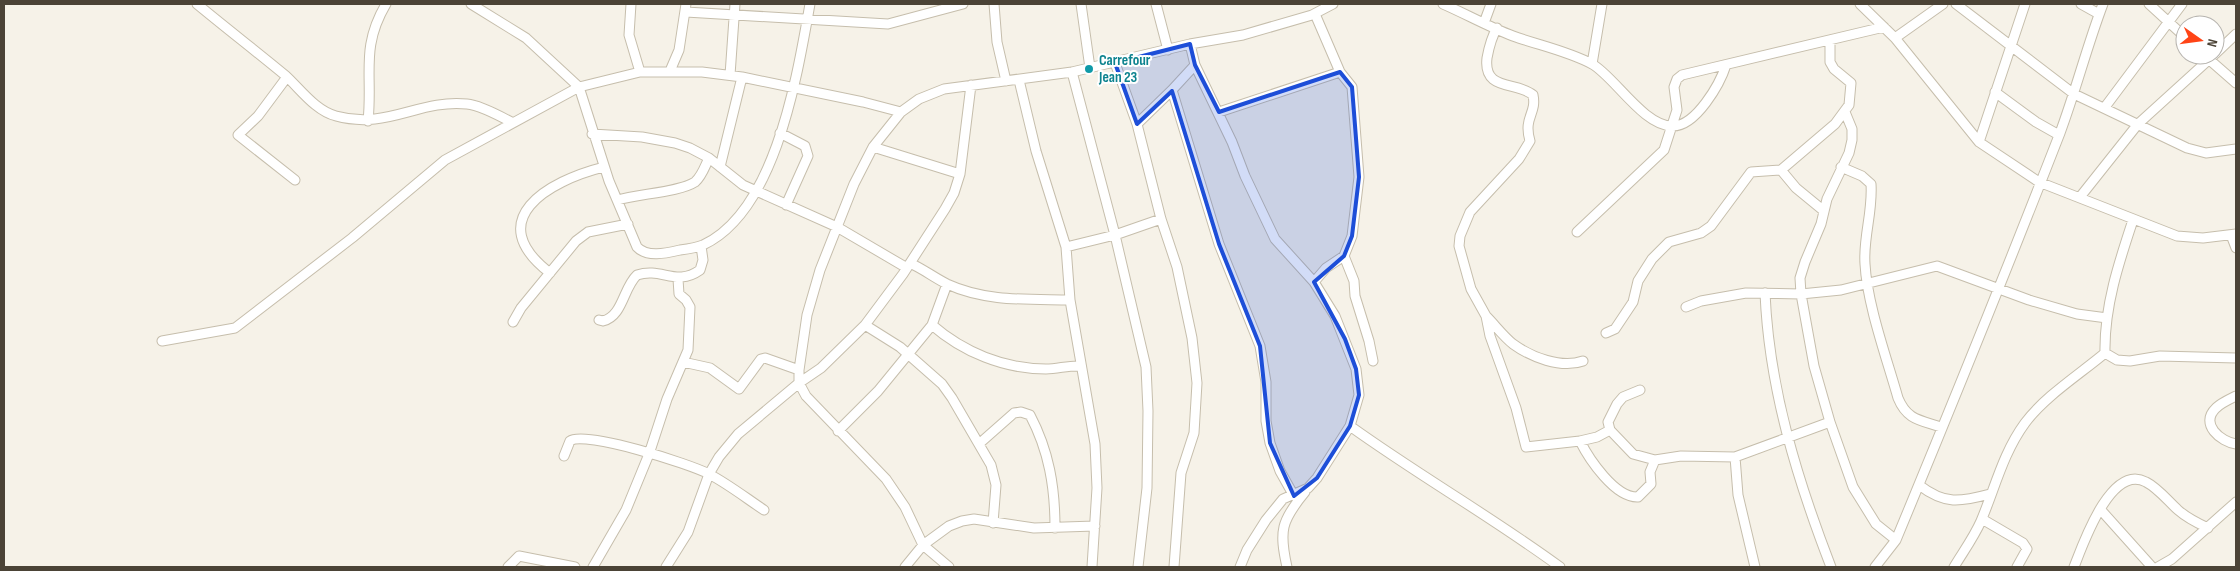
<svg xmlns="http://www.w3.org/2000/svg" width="2240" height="571" viewBox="0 0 2240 571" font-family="'Sofia Sans Condensed',sans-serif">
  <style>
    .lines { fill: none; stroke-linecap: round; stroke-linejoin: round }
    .street-casing { stroke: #c6beac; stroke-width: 11 }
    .street { stroke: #fff; stroke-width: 9 }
    .marked { fill: #1d4ed8; fill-opacity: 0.2; stroke: #1d4ed8; stroke-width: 4; stroke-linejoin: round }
    .culture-dot { fill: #0f9aa8; stroke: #fff; stroke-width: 2 }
    .labels { text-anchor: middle; stroke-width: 4; stroke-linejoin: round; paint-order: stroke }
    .culture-label { font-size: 15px; font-weight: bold; fill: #0d838f; stroke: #fff; text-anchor: start }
  </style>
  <rect width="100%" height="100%" fill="#f6f2e8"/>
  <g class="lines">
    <!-- street casing -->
    <g class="street-casing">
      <path id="street" d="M197,4C226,28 257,52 286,76C301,90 316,111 336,116C387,130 419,99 467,104C479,105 502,117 513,123
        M471,4L526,38L579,87L609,181L637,247C647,258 667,253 680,250C688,249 696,248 703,245C776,211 797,76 810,4
        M631,4L629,35L640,72
        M994,4L997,42L1006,81
        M1081,4L1090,68
        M1156,4L1168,50
        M1443,4C1466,14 1489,27 1513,36C1538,45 1568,51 1592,64C1614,76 1644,127 1673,126C1696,126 1720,84 1726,65
        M1860,4L1895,38L1979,142L2039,182L2177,236L2203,238L2236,234
        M1956,4L2074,94L2187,148L2206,153L2236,149
        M2081,4L2099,14
        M2149,4L2185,37
        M686,12L888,24L963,4
        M1484,23L1491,4
        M1497,28C1491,38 1489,47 1487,58C1483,92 1517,81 1533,95C1537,114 1523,117 1530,141L1519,159L1470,212L1460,236L1459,246L1471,289L1486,316L1490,336L1516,408L1526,447L1580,441
        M1895,38L1943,4
        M1190,44L1195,65L1232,142L1245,176L1275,239L1314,282L1335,316L1356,369L1359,395L1350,426L1317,478L1308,488L1283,499L1266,520L1247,550L1240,567
        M2215,54L2236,34
        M2204,55L2236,83
        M1115,63L1137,124L1161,219L1177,267L1192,338L1197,383L1194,433L1181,473L1174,567
        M1592,64L1602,4
        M1195,65L1172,90L1219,244L1260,346L1266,382V421L1270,443L1280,471L1294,496
        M670,71L679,50L686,4
        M1072,72L1115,235L1146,367L1148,411L1147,488L1138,567
        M730,75L735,4
        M287,77L258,116L238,135L295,180
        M1019,80L1036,151L1066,247L1070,300L1095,444L1097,488L1092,567
        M1995,92L2036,122L2059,135
        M2105,107L2182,4
        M1219,112L1340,72
        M1845,112L1852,129V140L1849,153L1827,199L1821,224L1805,262L1800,278L1801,294L1814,366L1830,422L1853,487L1876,524L1896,540
        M368,121C373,75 360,48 386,4
        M1137,124L1172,90
        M780,133L805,146L808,156L786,205
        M592,134L642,137L675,143L690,148L709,158L743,185L837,227L907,268
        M1979,142L2025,4
        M873,147L960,174
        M720,167L742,77
        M1841,167L1862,176L1871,184C1873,212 1863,237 1865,264C1867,304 1887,359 1898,398C1907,420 1920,420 1941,427
        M1781,170L1796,188L1824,211
        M2080,197L2138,124L2214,55
        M618,200C637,194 680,192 695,182C702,176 705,166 709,158
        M1577,232L1664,150L1677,110L1674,87L1677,79L1682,75L1884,27
        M2231,235L2236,248
        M1066,247L1115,235L1161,219
        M1344,256L1354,281L1355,296L1369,341L1373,361
        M910,263C923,269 935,278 947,284C986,302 1028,299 1070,300
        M550,273C481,220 548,181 604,167
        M1314,282L1326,268L1344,256L1352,236L1359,177L1352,87L1340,72L1315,14
        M1765,293C1769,388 1797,479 1831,567
        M1686,307L1701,301L1746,293L1801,294L1841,290L1937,266L2029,300L2077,314L2107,318
        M1486,316C1495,325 1503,336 1513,344C1531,357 1561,369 1583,361
        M599,320L603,321C623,316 623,288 637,275C662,267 676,287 700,270L703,260L701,246
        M513,322L521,308L576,241L588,232L628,224
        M865,325L900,347L942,384L952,398L991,465L996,485L993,523
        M932,325C963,352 1004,369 1046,369C1058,369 1069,365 1081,366
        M1606,333L1615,329L1633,302L1638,281L1652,259L1669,242L1701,233L1711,226L1751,172L1781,170L1835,124L1849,105L1851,83L1834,69L1830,62V40
        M162,341L235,328L352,238L445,160L579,87L640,72H702L742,77L863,102L901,112
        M2105,353C2104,307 2119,262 2133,220
        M2105,353L2117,360L2130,361L2160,356L2236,358
        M683,362L710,368L739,389L761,359L765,358L799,370
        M1640,390L1623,397L1617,404L1608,422L1610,430L1633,454L1655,460L1681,456L1735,457L1830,422
        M2236,396C2230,399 2221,403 2216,408C2199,424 2221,442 2236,444
        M1350,426C1418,475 1492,517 1560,567
        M1610,430L1597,437L1580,441C1589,459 1615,498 1638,497L1651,484L1650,472L1655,460
        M838,431L878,391L932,325L947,284
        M980,443L1014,413L1021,412L1030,415C1049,451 1055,487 1055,528
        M564,456L570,441C584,430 690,464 709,474C728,484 746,498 764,510
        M1735,457L1738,495L1755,567
        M1919,485C1945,505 1960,502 1990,494
        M2100,509L2152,567
        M1982,519L2023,543L2027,549L2017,567
        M508,567L519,556L575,567
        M593,567L626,510L649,454L667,399L688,350L690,307L686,300L679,294L678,279
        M666,567L688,532L709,474L719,457L738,434L799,383L821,368L865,325L903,274L945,209L954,193L960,174L971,85
        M905,567L923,545L905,507L886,479L806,396L799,383V370L807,315L820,270L854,184L873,147L901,112L919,99L944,89L1072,72L1190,44L1243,35L1312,15L1333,4
        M949,567L923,545L949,526L962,521L974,519L1034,528L1095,526
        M1287,567C1279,531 1281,521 1305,492
        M1875,567L1896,540C1952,405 2007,269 2060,133C2076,90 2087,46 2103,4
        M1954,567C1963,552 1974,537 1981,521C1995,488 2003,453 2025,423C2044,397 2080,374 2105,353
        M2074,567C2083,544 2111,463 2146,482C2158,488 2168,501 2178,510C2187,518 2197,523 2208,528
        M2158,567L2172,559L2236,502"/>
    </g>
    <!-- street -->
    <use href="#street" class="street"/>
  </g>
  <!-- marked area -->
  <path class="marked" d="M1190,44L1195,65L1219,112L1340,72L1352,87L1359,177L1352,236L1344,256L1314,282L1345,339L1356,369L1359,395L1350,426L1317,478L1294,496L1270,443L1260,346L1219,244L1172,91L1137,124L1115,63Z"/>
  <!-- markers -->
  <circle class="culture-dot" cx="1089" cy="69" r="5"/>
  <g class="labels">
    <!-- culture labels -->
    <g class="culture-label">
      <text x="1099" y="65">Carrefour<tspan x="1099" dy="17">Jean 23</tspan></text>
    </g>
  </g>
  <!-- border -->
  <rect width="2240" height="571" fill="none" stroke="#4b4336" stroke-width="10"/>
  <!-- north arrow -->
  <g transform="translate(2200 40) rotate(104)"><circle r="24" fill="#ffffff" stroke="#b7b4af"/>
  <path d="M0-4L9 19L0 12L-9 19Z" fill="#ff4416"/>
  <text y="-8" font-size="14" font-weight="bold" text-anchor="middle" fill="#4b4336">N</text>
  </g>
</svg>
